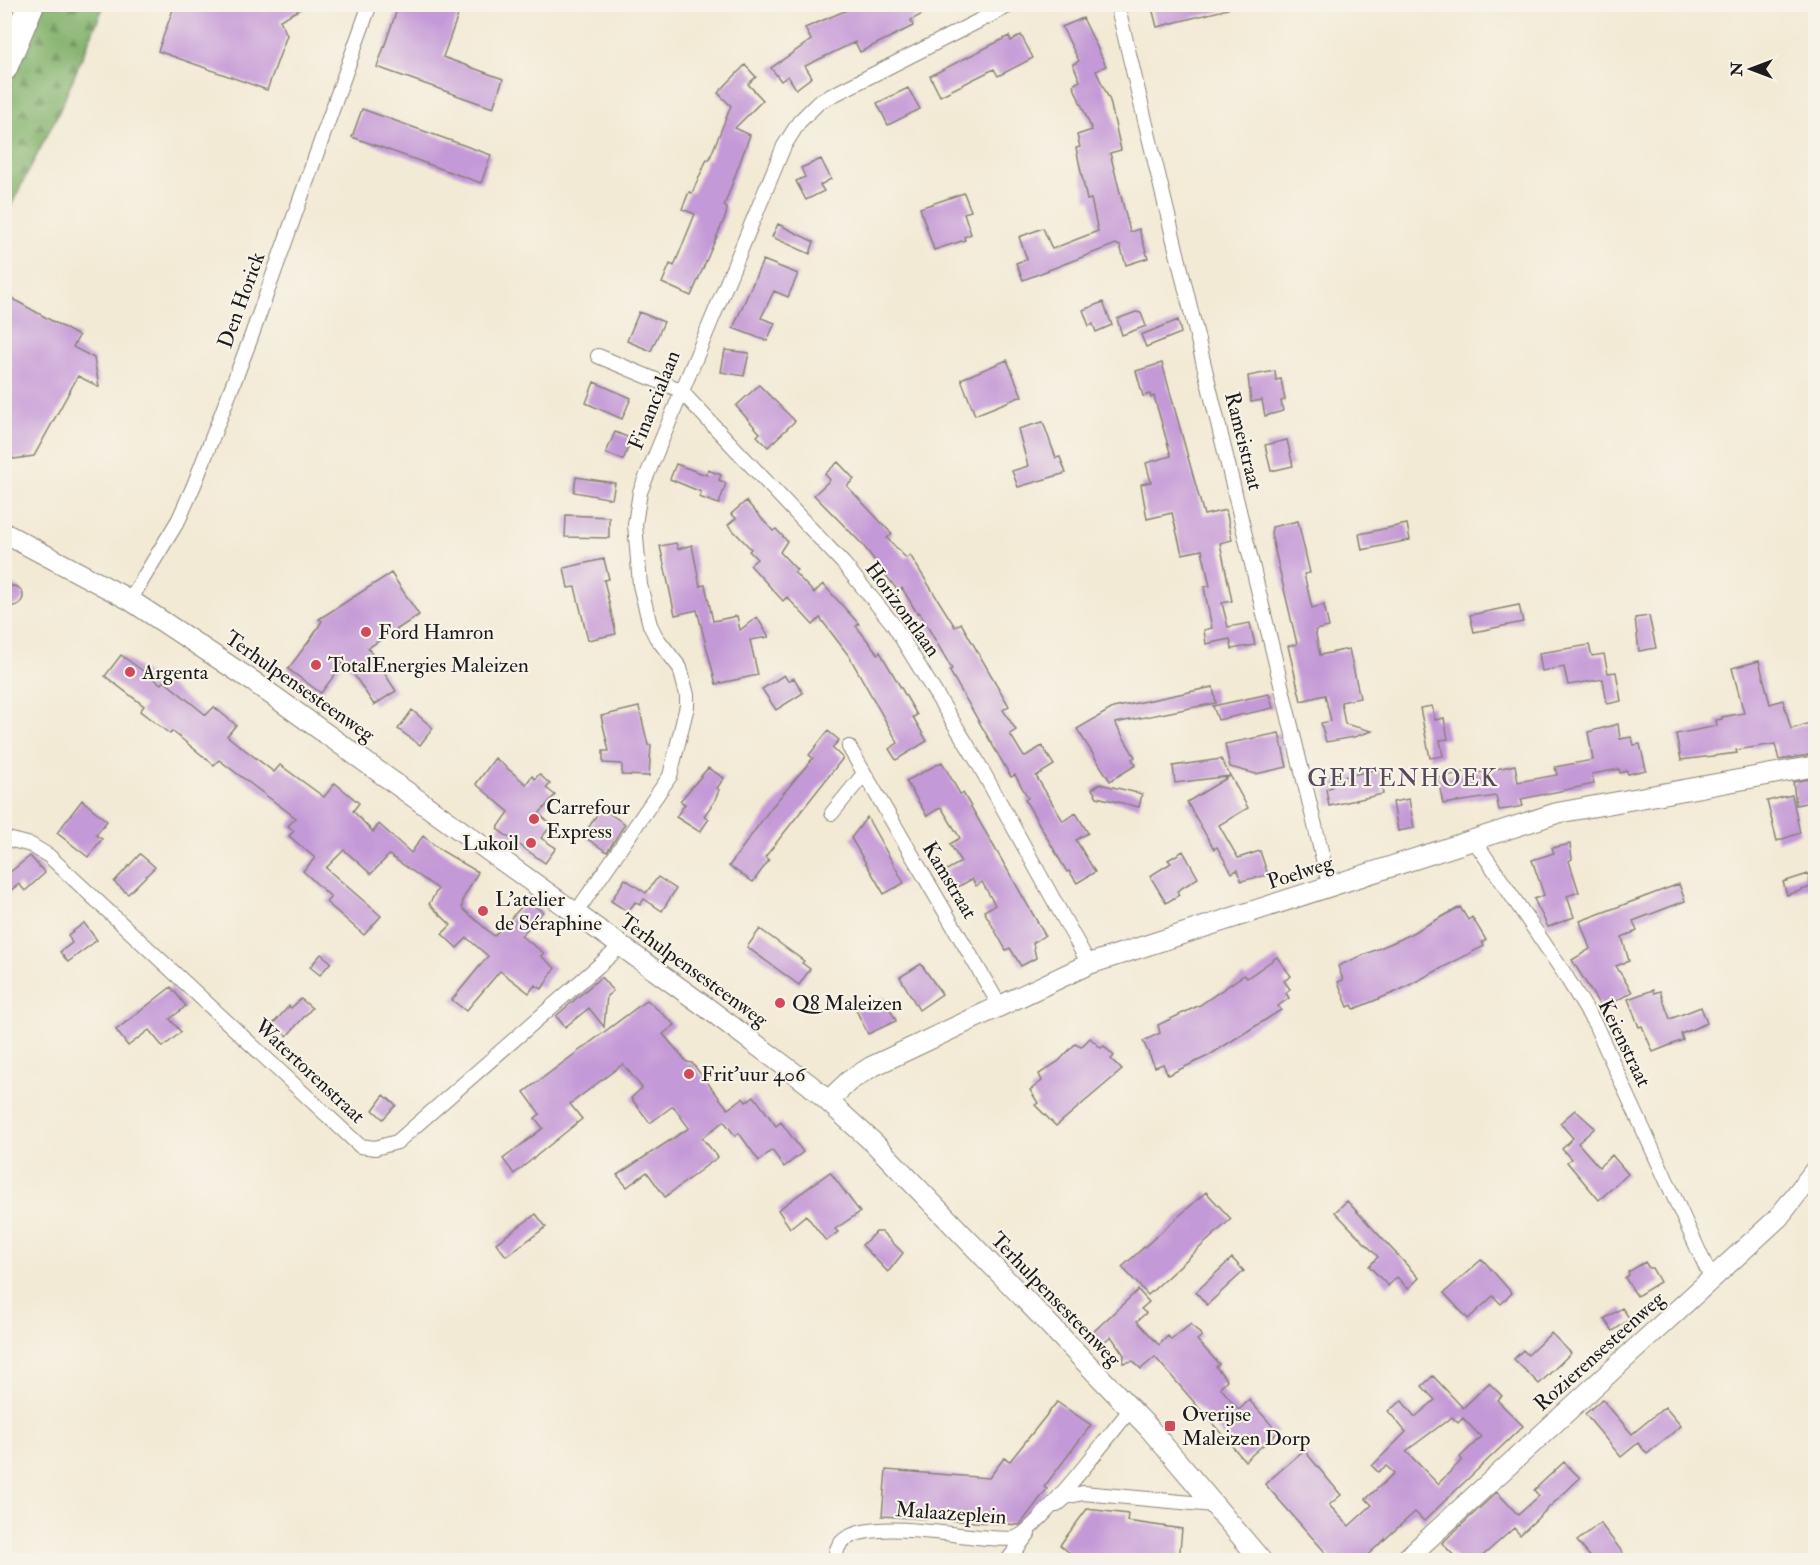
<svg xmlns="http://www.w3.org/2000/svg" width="1820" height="1565" viewBox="0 0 1820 1565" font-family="'IM FELL Double Pica',serif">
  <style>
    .forest { fill: url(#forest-firs); stroke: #4e6644; stroke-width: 1.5 }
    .building { fill: #c499d7; fill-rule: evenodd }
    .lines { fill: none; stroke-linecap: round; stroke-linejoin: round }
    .street-casing { stroke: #888378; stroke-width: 16 }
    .secondary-casing { stroke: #888378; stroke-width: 22 }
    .highway-casing { stroke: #888378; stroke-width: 28 }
    .street { stroke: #fff; stroke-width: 14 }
    .secondary { stroke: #fff; stroke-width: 20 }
    .highway { stroke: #fff; stroke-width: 26 }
    .poi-dot { fill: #d1495b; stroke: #f7f3e8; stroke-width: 2 }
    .labels { text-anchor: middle; stroke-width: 4.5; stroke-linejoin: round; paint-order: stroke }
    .street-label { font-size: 21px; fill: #1c1c1c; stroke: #f7f3e8 }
    .poi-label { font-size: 21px; fill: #1c1c1c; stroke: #f7f3e8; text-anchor: start }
    .quarter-label { font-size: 24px; letter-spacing: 1.5px; fill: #57485d; stroke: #f7f3e8 }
  </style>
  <defs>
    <pattern id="forest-firs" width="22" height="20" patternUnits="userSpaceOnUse" patternTransform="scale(1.5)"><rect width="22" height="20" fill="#81b16b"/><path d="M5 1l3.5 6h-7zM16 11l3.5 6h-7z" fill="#698f57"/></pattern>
  </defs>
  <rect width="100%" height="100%" fill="#f7f3e8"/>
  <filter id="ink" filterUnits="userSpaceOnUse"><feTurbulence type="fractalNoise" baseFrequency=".0167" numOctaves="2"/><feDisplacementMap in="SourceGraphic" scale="12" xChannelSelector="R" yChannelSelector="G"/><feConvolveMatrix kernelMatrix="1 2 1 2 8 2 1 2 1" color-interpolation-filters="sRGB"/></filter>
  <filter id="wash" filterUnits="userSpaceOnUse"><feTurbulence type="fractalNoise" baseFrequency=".008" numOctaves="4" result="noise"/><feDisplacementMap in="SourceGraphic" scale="24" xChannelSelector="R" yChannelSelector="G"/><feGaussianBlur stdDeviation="1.35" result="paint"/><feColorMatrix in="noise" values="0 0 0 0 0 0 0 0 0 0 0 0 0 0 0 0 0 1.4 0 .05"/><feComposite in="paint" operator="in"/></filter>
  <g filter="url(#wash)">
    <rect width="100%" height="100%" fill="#f3ead5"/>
    <!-- forest -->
    <path class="forest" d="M42,5H104L59,112L5,217V100Z"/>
    <g id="blocks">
      <!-- building -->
      <path class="building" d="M175,4H310L280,20L287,35L267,90L158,51Z
        M399,4H462L443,57L503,79L493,108L377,67Z
        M861,4H941L911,20L913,26L860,52L855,42L805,66L812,77L796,89L788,76L781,81L771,68L811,40L805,28Z
        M1151,4H1227L1228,9L1157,27Z
        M1083,18L1106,66L1096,71L1110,101L1121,150L1110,153L1130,232L1139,229L1148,258L1126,265L1120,246L1116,244L1023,280L1016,263L1027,259L1019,237L1043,228L1052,249L1098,231L1091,199L1087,200L1076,148L1080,147L1077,135L1092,130L1073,85L1080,81L1073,64L1079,61L1062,27Z
        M1021,35L1033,58L998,76L994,69L940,96L930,76L1009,36L1011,41Z
        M745,65L756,77L748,84L763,100L735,128L750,135L724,206L727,208L726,215L691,296L662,283L670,264L674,266L695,214L682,209L689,192L692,193L707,159L709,160L731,106L718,93Z
        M908,88L920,109L888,125L877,103Z
        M362,109L491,155L481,183L352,137Z
        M821,159L831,179L820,185L824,191L806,200L796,181L805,177L801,168Z
        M964,193L971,211L964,213L971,234L964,237L965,240L934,250L920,208Z
        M778,224L814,242L810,254L772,237Z
        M763,260L798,274L788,297L774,291L761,318L775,323L767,341L733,328Z
        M4,294L79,336L73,347L94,358L99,387L78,376L34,456L14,459L4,454Z
        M1103,302L1112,325L1096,332L1093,324L1089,326L1083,310Z
        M639,312L664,322L651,351L627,341Z
        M1136,312L1141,313L1146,326L1122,335L1117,319Z
        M1178,320L1181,333L1146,347L1141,335Z
        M725,350L749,353L744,376L721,372Z
        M1007,360L1022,396L975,415L961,379Z
        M1162,363L1204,515L1226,510L1232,540L1220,543L1232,601L1222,603L1228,627L1250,623L1255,645L1232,649L1230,639L1206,644L1204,630L1212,628L1204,587L1210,586L1202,550L1182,554L1172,513L1147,519L1141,484L1151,482L1146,463L1171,456L1154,396L1151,398L1150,394L1143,396L1136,371Z
        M1275,371L1276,380L1281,379L1285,400L1281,401L1283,411L1265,416L1262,400L1251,402L1248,376Z
        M594,382L631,398L622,419L586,403Z
        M759,385L795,421L768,447L757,436L760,433L736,406Z
        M1043,422L1056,458L1060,457L1066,473L1018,487L1012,471L1028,466L1018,429Z
        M615,432L632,439L623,460L606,453Z
        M1287,440L1293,466L1271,471L1265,445Z
        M838,462L854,479L847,486L892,534L887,538L906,558L910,555L955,627L961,623L1009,706L1003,710L1016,730L1010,734L1024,757L1042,746L1054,765L1036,776L1063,821L1076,813L1088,833L1076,840L1095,872L1077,883L1069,871L1067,872L1025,800L1028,798L1015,775L1011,777L949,670L952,669L919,612L917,613L902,588L898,591L862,544L814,495L830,480L825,474Z
        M676,464L706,475L708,470L721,475L719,480L726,483L719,504L699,497L701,492L670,479Z
        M576,477L615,483L612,499L574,492Z
        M746,501L773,531L776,529L787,541L780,552L797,570L794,572L814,593L823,584L859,624L856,626L878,654L880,652L917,715L913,717L927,741L896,760L889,749L898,743L849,656L820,618L813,625L787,597L783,601L750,565L757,559L749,551L751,549L728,525L736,518L731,514Z
        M566,515L609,517V538L565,537Z
        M1298,521L1310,573L1304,574L1312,608L1324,605L1329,627L1315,630L1320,655L1349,649L1360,698L1341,702L1345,724L1372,731L1354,737L1326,742L1321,723L1331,721L1325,695L1301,701L1288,646L1297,644L1271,534L1272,527Z
        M1407,524L1410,540L1362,550L1359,534Z
        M676,543L678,549L692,545L700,586L705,585L713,621L737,616L740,630L757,617L769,637L750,640L758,675L716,684L697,610L675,615L660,546Z
        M604,559L609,579L604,580L616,634L588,640L575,587L568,588L564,568Z
        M391,573L419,615L368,648L396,691L374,705L345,661L321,693L288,669L312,637L322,621L319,619Z
        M3 596a10 10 0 1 1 20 0a10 10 0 1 1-20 0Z
        M1519,605L1523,622L1474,632L1470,615Z
        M1649,616L1656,648L1639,651L1635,618Z
        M1589,645L1592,656L1604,654L1608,673L1616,672L1621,701L1607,704L1603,679L1568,685L1564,667L1542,671L1539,653Z
        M121,655L161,684L164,681L206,715L214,707L236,725L227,736L274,772L280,765L324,797L335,783L359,803L353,811L373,832L379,824L411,853L423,836L442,851L478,872L463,899L462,908L494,936L527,901L543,912L521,936L544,953L541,956L555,968L542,989L535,985L529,993L500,971L466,1011L452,1000L488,956L467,938L457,948L442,934L451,925L429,904L438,889L389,855L371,874L344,850L326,868L381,916L364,935L326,902L331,897L303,871L315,858L289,836L294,831L288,826L296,818L219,760L214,765L172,731L170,734L140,711L144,706L105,676Z
        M1759,661L1770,704L1783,700L1791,729L1810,723L1812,730H1815V754L1779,760L1775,744L1736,750L1737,753L1681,760L1676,734L1717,726L1716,720L1722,719V717L1744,713L1732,668Z
        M784,675L788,681L794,678L803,693L776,710L762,689Z
        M1213,687L1216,703L1115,723L1135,757L1132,759L1136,765L1110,781L1077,729L1113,708Z
        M1269,694L1273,708L1218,720L1213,706Z
        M1432,706L1435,720L1444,718L1448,739L1440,740L1443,756L1430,758L1420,708Z
        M639,707L648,745H651L649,776L622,775V764L603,763V751H609L601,716Z
        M412,710L433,728L420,745L398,729Z
        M1618,724L1620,739L1631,737L1634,745L1640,744L1646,770L1628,774L1627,771L1620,773L1619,769L1592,774L1594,784L1521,799L1523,806L1508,809L1499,810L1496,796L1443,804L1438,778L1477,769L1478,773L1515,765L1518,782L1557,775L1555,767L1593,760L1588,732Z
        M828,731L839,740L832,748L843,758L765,857L769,860L753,882L729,866L771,808L813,758L809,755Z
        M1279,733L1287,767L1256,774L1230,767L1225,744Z
        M495,758L526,784L532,776L535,779L539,774L550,784L546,788L555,795L539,814L552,825L541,838L556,848L545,863L497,829L509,812L476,784Z
        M1221,759L1248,808L1219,825L1238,858L1260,851L1268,875L1241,881L1237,870L1232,873L1217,847L1214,849L1187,802L1230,776L1175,783L1173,766Z
        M942,762L960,794L963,793L1045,935L1033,943L1036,958L1021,966L1010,948L1006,950L984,911L995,905L982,882L976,886L972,879L956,888L945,871L961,862L950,844L960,838L941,807L927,816L906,781Z
        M708,768L724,778L717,788L719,790L714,802L704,816L709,819L700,832L676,817L685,804L680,801Z
        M1379,769L1383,794L1329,806L1326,789L1332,787L1330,780Z
        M1815,778V801L1796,805L1793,782Z
        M1100,784L1142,794L1139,807L1097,797L1092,789Z
        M1792,795L1800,833L1777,841L1767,801Z
        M1409,799L1414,828L1398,831L1393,802Z
        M82,800L107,821L96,835L102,839L88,857L57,833Z
        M601,808L625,824L607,852L583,836Z
        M867,817L904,883L884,894L851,838Z
        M1570,844L1572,859L1569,861L1579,892L1567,896L1574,917L1548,927L1534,899L1544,895L1532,860L1554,853L1552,848Z
        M1183,851L1198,878L1177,891L1179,895L1166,903L1150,876L1171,863L1168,860Z
        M140,854L155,867L128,894L114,882Z
        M30,856L45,873L25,891L19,884L4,896V877Z
        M1808,874L1811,887L1787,895L1783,882Z
        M658,877L676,889L662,911L644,899L640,905L635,902L628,912L611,901L625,879L646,893Z
        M1679,884L1685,901L1633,921L1637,931L1622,937L1629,961L1616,966L1632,992L1602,1009L1572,960L1590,949L1580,921Z
        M1460,907L1468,920L1472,917L1486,940L1482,942L1484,946L1398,991L1354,1009L1352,1005L1348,1007L1338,982L1343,980L1338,966L1401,939Z
        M84,923L97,940L68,962L60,952L72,943L68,935Z
        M760,929L804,961L802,963L810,969L799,985L747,947Z
        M321,954L331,962L320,975L310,967Z
        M1277,957L1291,976L1284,981L1290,989L1286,993L1289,998L1278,1006L1281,1010L1208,1056L1168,1075L1163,1064L1155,1067L1143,1041L1160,1033L1158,1025L1200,1005L1244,975L1247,978Z
        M921,964L942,994L919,1010L900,977Z
        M601,977L613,991L607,996L604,1027L589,1008L565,1027L556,1016Z
        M171,987L186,1006L170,1019L181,1032L163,1047L149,1030L128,1046L116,1030Z
        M1653,990L1654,993L1660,991L1670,1019L1701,1007L1707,1023L1681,1034L1683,1040L1653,1052L1642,1026L1639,1027L1628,999Z
        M884,997L896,1021L868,1034L856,1010Z
        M301,999L312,1008L287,1036L273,1024L289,1006L291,1008Z
        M647,1000L675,1025L663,1034L687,1062L692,1063L728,1109L743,1098L746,1102L754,1096L776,1126L781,1122L803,1152L784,1167L772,1150L759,1161L739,1133L735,1136L724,1121L702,1138L718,1157L665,1197L647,1172L627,1187L617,1175L689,1128L673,1106L650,1123L631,1098L642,1088L623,1064L570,1104L582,1119L514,1174L503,1159L543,1128L535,1118L540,1114L524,1092Z
        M1090,1038L1101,1048L1104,1046L1114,1056L1111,1059L1122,1070L1056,1126L1035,1105L1038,1103L1030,1090L1042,1081L1039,1074L1059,1061L1075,1044L1081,1047Z
        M384,1095L396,1105L383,1119L373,1110Z
        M1575,1110L1595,1128L1578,1143L1599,1167L1612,1155L1628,1174L1599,1200L1567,1162L1571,1159L1562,1149L1573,1138L1560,1123Z
        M830,1172L860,1212L835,1229L838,1232L826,1241L806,1215L790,1228L778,1210Z
        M1206,1192L1231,1219L1148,1295L1122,1267Z
        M1347,1201L1419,1278L1408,1289L1397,1277L1388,1286L1369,1266L1378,1257L1335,1212Z
        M536,1214L546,1227L506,1256L496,1243Z
        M876,1232H882L903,1253L888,1272L862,1245Z
        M1232,1258L1244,1271L1207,1305L1196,1292Z
        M1482,1259L1512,1293L1501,1304L1493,1296L1468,1319L1444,1293Z
        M1645,1262L1649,1268H1652L1660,1282L1637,1296L1625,1278L1629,1275L1628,1272Z
        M1138,1290L1149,1302L1141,1309L1146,1313L1137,1321L1159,1345L1168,1336L1171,1340L1191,1324L1202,1336L1197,1340L1219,1364L1216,1367L1227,1380L1220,1387L1239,1410L1249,1400L1278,1432L1245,1461L1155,1357L1141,1369L1133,1361L1123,1363L1124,1355L1111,1336L1103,1343L1093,1332Z
        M1622,1308L1630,1319L1613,1331L1604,1319Z
        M1551,1333L1571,1353L1539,1384L1514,1359L1523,1350L1528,1355Z
        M1433,1376L1463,1408L1489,1383L1502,1396L1497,1400L1523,1426L1424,1521L1415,1512L1362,1560H1332L1265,1484L1304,1450L1341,1495L1329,1505L1349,1526L1372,1505L1366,1499L1394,1473L1386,1466L1378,1472L1372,1466L1406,1432L1388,1411L1402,1401L1415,1417L1435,1400L1422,1386ZM1452,1417L1458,1423L1463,1418L1481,1437L1460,1457L1462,1460L1438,1484L1406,1451Z
        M1602,1399L1632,1434L1665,1407L1681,1426L1647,1454L1638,1443L1621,1457L1585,1414Z
        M1057,1402L1091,1425L1044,1487L1047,1489L1020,1525L882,1516L886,1470L989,1478L1004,1458L1010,1461Z
        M1564,1462L1580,1478L1520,1535L1514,1528L1478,1560H1458L1442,1543L1497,1492L1518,1515L1539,1496L1534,1490Z
        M1087,1509L1128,1514L1127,1521L1182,1529L1179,1560L1077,1559L1060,1545Z
        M1600,1523L1623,1553L1614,1560H1593L1577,1541Z"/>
    </g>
  </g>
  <g filter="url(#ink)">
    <use href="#blocks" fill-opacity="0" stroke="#888378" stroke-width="1.5"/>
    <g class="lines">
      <!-- street casing -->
      <g class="street-casing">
        <path id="street" d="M1117,4L1330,888
          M598,356L680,390L843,563L893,624L977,761L1089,964
          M130,600L179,519L194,485L250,340L370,4
          M849,747L1000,1006
          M832,813L863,775
          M4,838L31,845L49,856L360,1146L375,1148L397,1142L620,947
          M1474,840L1564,973L1595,1024L1712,1280
          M575,914L670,776L687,706V695L680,668L656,637L650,625L640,585L635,524L640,492L784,146L799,122L819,102L1012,4
          M1057,1505L1066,1497L1083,1493L1214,1505
          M836,1560C831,1503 982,1545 1015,1538C1036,1533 1112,1431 1131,1409
          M1008,1560L1028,1534"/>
      </g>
      <!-- secondary casing -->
      <g class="secondary-casing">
        <path id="secondary" d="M4,533L130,600L254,682L706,1007L810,1085L875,1144L1148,1427L1261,1560
          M828,1101L849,1081L871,1067L1089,964L1557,813L1816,766
          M1405,1560L1778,1218L1816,1169"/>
      </g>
      <!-- highway casing -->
      <g class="highway-casing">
        <path id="highway" d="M4,68L31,4"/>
      </g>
      <!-- street -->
      <use href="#street" class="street"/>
      <!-- secondary -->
      <use href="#secondary" class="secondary"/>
      <!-- highway -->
      <use href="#highway" class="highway"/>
    </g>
  </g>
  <!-- markers -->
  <g class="poi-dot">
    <circle cx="366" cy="632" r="6"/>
    <circle cx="316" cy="665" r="6"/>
    <circle cx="130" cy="672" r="6"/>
    <circle cx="534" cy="819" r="6"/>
    <circle cx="531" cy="843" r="6"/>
    <circle cx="483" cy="911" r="6"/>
    <circle cx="780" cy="1003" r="6"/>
    <circle cx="689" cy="1074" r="6"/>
    <rect x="1164" y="1420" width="12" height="12" rx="3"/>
  </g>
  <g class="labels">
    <!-- street labels -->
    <g class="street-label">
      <text transform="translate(241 300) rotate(-70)" y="7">Den Horick</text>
      <text transform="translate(654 400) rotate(-68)" y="7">Financialaan</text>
      <text transform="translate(1244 441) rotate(76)" y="7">Rameistraat</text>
      <text transform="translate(903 609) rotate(54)" y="7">Horizontlaan</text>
      <text transform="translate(300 686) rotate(35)" y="7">Terhulpensesteenweg</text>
      <text transform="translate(1300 872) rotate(-18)" y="7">Poelweg</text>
      <text transform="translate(950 880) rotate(59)" y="7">Kamstraat</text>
      <text transform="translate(694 970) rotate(36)" y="7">Terhulpensesteenweg</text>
      <text transform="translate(1625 1043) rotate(64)" y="7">Keienstraat</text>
      <text transform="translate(310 1071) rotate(43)" y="7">Watertorenstraat</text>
      <text transform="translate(1056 1299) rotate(46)" y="7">Terhulpensesteenweg</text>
      <text transform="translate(1599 1351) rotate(-42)" y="7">Rozierensesteenweg</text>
      <text transform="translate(951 1513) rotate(4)" y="7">Malaazeplein</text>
    </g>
    <!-- poi labels -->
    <g class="poi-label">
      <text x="378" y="639">Ford Hamron</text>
      <text x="328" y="672">TotalEnergies Maleizen</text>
      <text x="142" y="679">Argenta</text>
      <text x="546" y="814">Carrefour<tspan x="546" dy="24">Express</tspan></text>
      <text x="519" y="850" text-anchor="end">Lukoil</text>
      <text x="495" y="906">L'atelier<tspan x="495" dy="24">de Séraphine</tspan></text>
      <text x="792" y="1010">Q8 Maleizen</text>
      <text x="701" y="1081">Frit'uur 406</text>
      <text x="1182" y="1421">Overijse<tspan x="1182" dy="24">Maleizen Dorp</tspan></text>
    </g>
    <!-- quarter labels -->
    <g class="quarter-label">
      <text x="1403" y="786">GEITENHOEK</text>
    </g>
  </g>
  <!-- margin -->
  <rect width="1820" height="1565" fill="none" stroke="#f7f3e8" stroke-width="24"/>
  <!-- north arrow -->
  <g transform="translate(1751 69) rotate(270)" stroke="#f7f3e8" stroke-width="4.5" paint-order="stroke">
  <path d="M0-4.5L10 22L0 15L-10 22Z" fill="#1c1c1c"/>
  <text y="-9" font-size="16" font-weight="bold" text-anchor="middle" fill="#1c1c1c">N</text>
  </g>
</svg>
